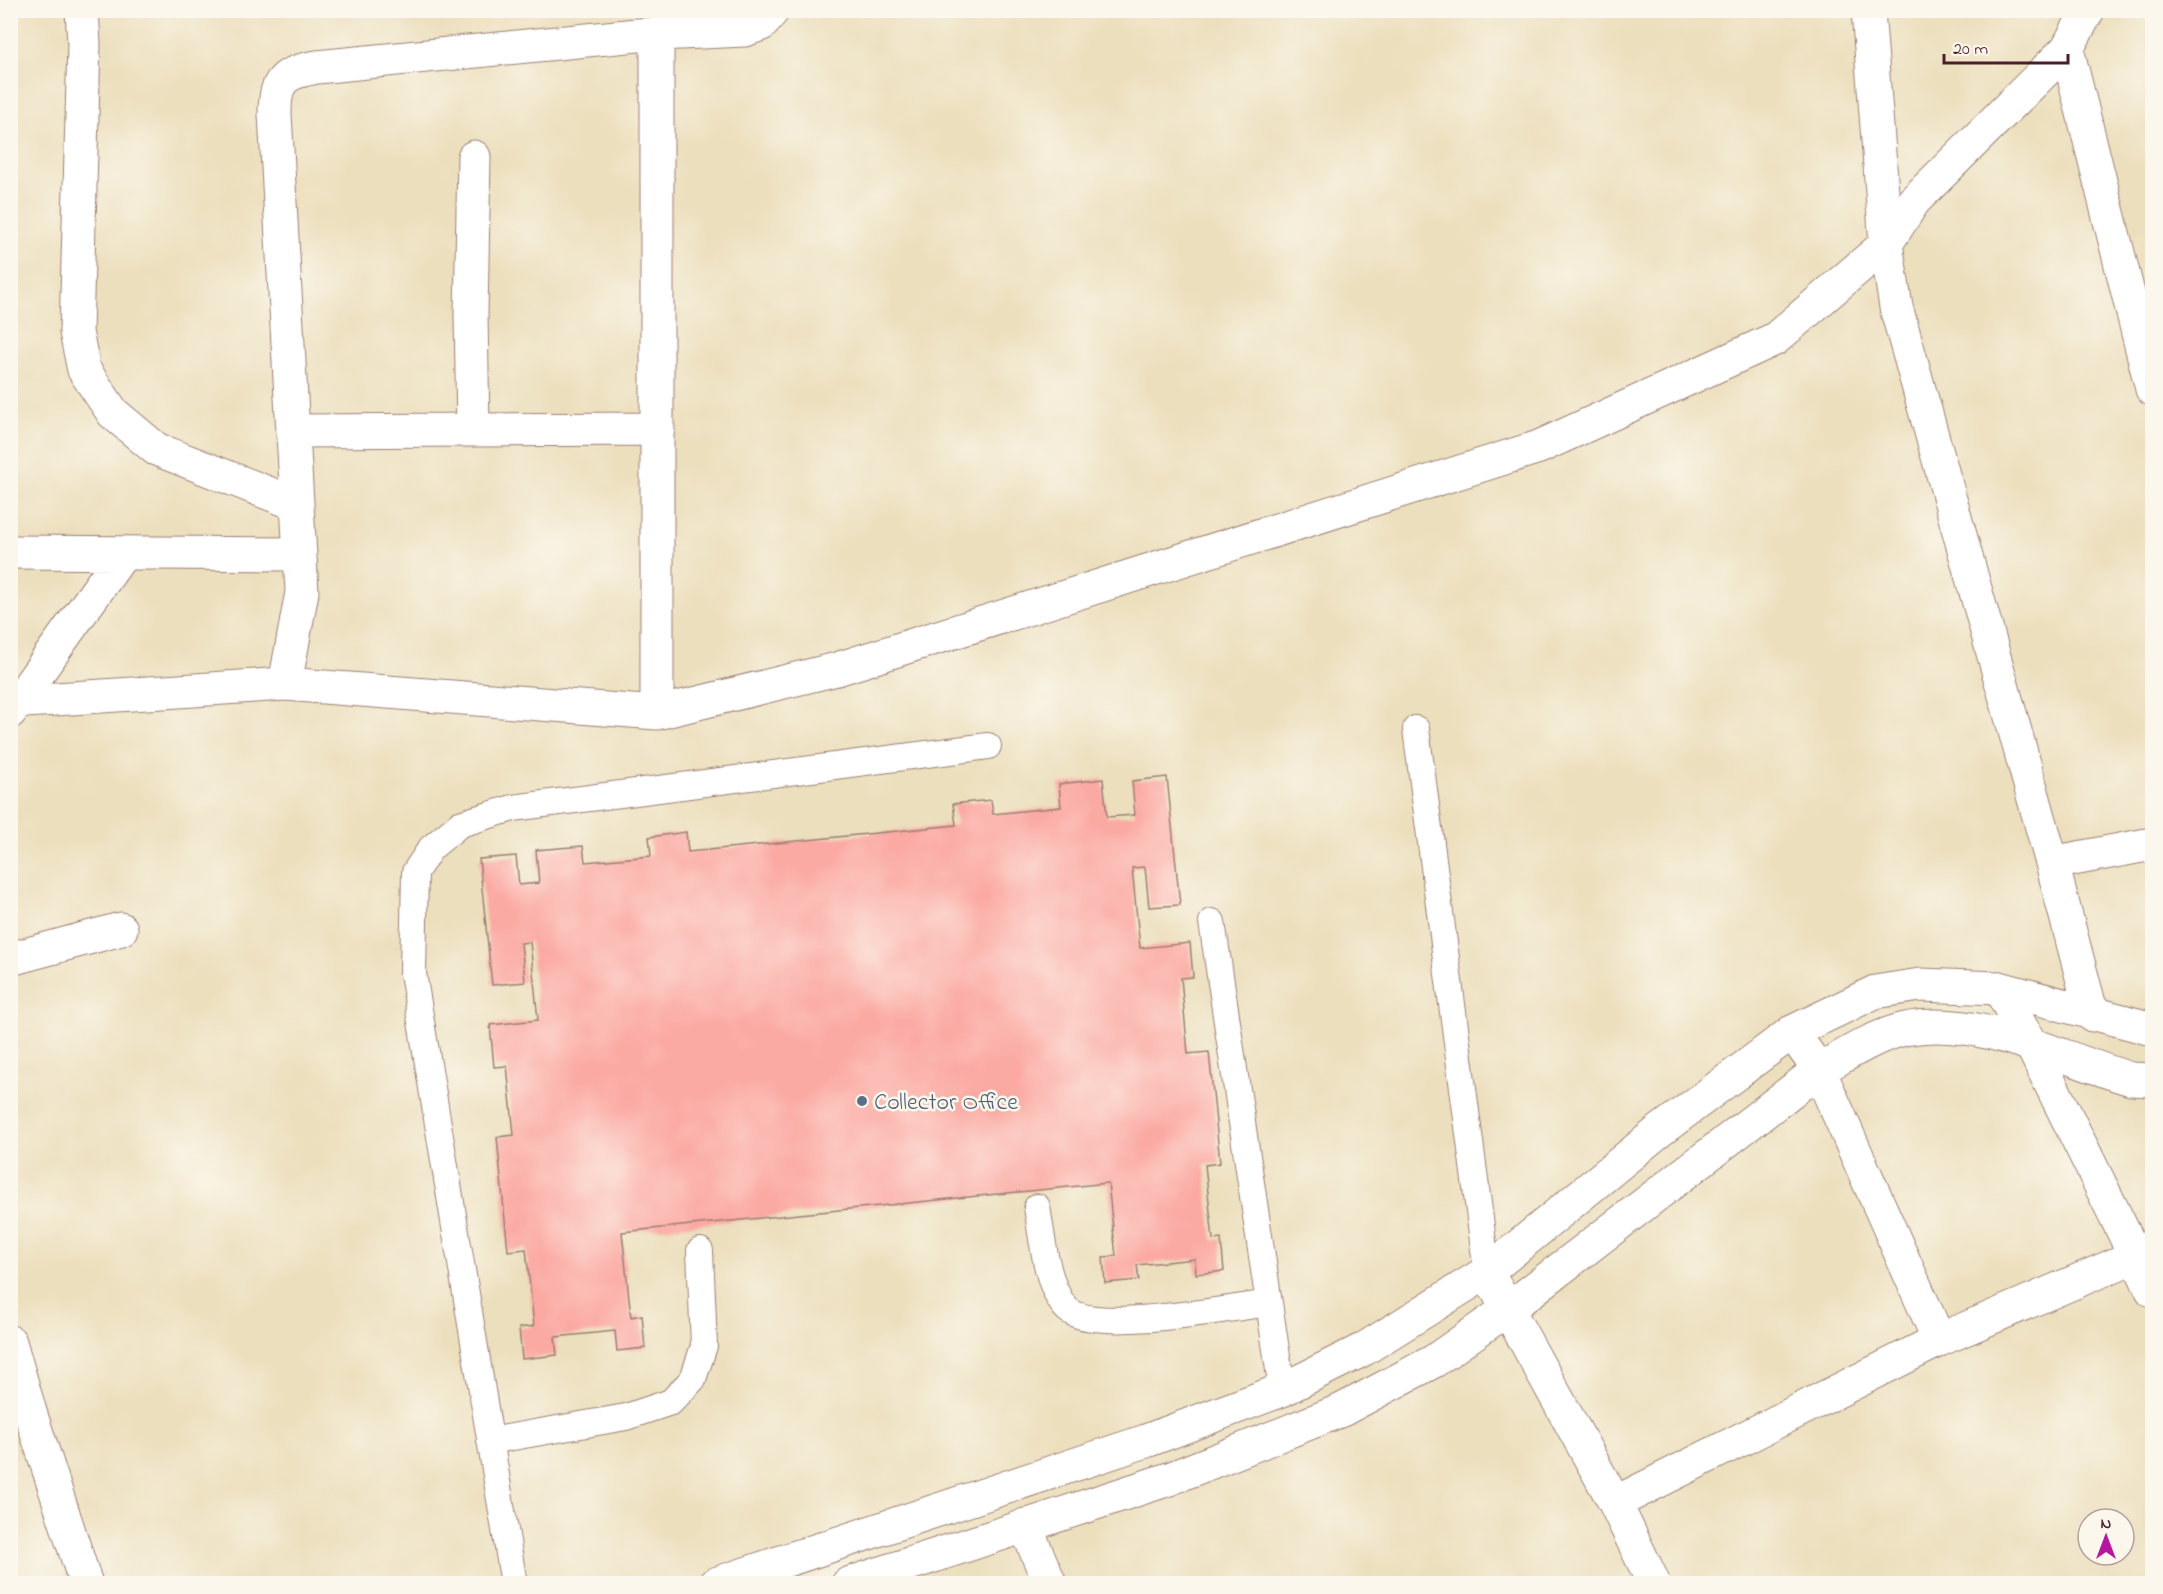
<svg xmlns="http://www.w3.org/2000/svg" width="2163" height="1594" viewBox="0 0 2163 1594" font-family="'Indie Flower',sans-serif">
  <style>
    .building { fill: #fba9a3 }
    .lines { fill: none; stroke-linecap: round; stroke-linejoin: round }
    .service-casing { stroke: #9b7f74; stroke-width: 28 }
    .minor-casing { stroke: #9b7f74; stroke-width: 35 }
    .tertiary-casing { stroke: #9b7f74; stroke-width: 35 }
    .service { stroke: #fff; stroke-width: 26 }
    .minor { stroke: #fff; stroke-width: 33 }
    .tertiary { stroke: #fff; stroke-width: 33 }
    .service-dot { fill: #5c6f8a; stroke: #fbf7ec; stroke-width: 2 }
    .labels { text-anchor: middle; stroke-width: 5; stroke-linejoin: round; paint-order: stroke }
    .service-label { font-size: 24px; fill: #4e5e75; stroke: #fbf7ec; text-anchor: start }
  </style>
  <rect width="100%" height="100%" fill="#fbf7ec"/>
  <filter id="ink" filterUnits="userSpaceOnUse"><feTurbulence type="fractalNoise" baseFrequency=".0167" numOctaves="2"/><feDisplacementMap in="SourceGraphic" scale="12" xChannelSelector="R" yChannelSelector="G"/><feConvolveMatrix kernelMatrix="1 2 1 2 8 2 1 2 1" color-interpolation-filters="sRGB"/></filter>
  <filter id="wash" filterUnits="userSpaceOnUse"><feTurbulence type="fractalNoise" baseFrequency=".008" numOctaves="4" result="noise"/><feDisplacementMap in="SourceGraphic" scale="24" xChannelSelector="R" yChannelSelector="G"/><feGaussianBlur stdDeviation="1.35" result="paint"/><feColorMatrix in="noise" values="0 0 0 0 0 0 0 0 0 0 0 0 0 0 0 0 0 1.4 0 .05"/><feComposite in="paint" operator="in"/></filter>
  <g filter="url(#wash)">
    <rect width="100%" height="100%" fill="#ecdfbd"/>
    <g id="blocks">
      <!-- building -->
      <path class="building" d="M1167,777L1180,905L1149,907L1145,867L1132,868L1140,948L1190,943L1193,977L1181,978L1188,1054L1209,1052L1220,1163L1205,1165L1213,1240L1221,1239L1224,1271L1196,1274L1195,1259L1137,1265L1139,1280L1105,1283L1103,1257L1116,1256L1108,1183L622,1232L631,1317L642,1315L645,1348L617,1351L615,1331L555,1337L557,1355L522,1359L519,1328L534,1326L526,1249L508,1251L497,1137L514,1135L507,1066L494,1067L490,1025L538,1020L530,942L521,943L525,982L492,985L479,859L516,856L519,885L539,883L536,850L583,846L585,862L651,856L649,837L686,832L688,852L956,825L953,804L991,800L993,814L1061,807L1059,784L1103,779L1107,817L1135,815L1132,781Z"/>
    </g>
  </g>
  <g filter="url(#ink)">
    <use href="#blocks" fill-opacity="0" stroke="#9b7f74" stroke-width="1.5"/>
    <g class="lines">
      <!-- service casing -->
      <g class="service-casing">
        <path id="service" d="M1416,729L1487,1272
          M1212,922L1282,1390
          M1037,1207C1042,1235 1046,1286 1066,1308C1089,1334 1233,1308 1269,1303
          M490,1441L626,1417L671,1402L693,1379L704,1346L700,1251
          M514,1584L413,973L415,872L431,848L460,824L513,808L988,746"/>
      </g>
      <!-- minor casing -->
      <g class="minor-casing">
        <path id="minor" d="M82,10L84,44L76,332L84,370L113,413L156,449L296,504
          M2088,10L2067,49L1914,201L1886,244L1896,307L2052,863L2092,1015
          M657,34V713
          M2067,49L2152,389
          M473,429L471,314L474,157
          M294,431L658,429
          M10,552L300,554
          M285,684L302,592L275,114C275,79 284,73 317,67L637,35L745,30L762,24L773,10
          M10,702L285,684L657,713L837,669L1539,447L1775,339L1886,244L1868,10
          M10,712L123,554
          M2052,863L2152,844
          M10,959L121,929
          M1999,988L2032,1046L2152,1290
          M1792,1032L1819,1070L1939,1340
          M1487,1272L1615,1503L1654,1584
          M10,1342L30,1412L86,1584
          M1615,1503L1939,1340L2152,1249
          M1025,1525L1050,1584"/>
      </g>
      <!-- tertiary casing -->
      <g class="tertiary-casing">
        <path id="tertiary" d="M715,1584L1146,1441L1282,1390L1364,1349L1487,1272L1658,1132L1792,1032L1875,992L1920,985L1999,988L2152,1029
          M848,1584L1169,1479L1342,1410L1434,1361L1508,1309L1819,1070C1846,1055 1874,1036 1905,1029C1979,1014 2062,1059 2131,1079L2152,1080"/>
      </g>
      <!-- service -->
      <use href="#service" class="service"/>
      <!-- minor -->
      <use href="#minor" class="minor"/>
      <!-- tertiary -->
      <use href="#tertiary" class="tertiary"/>
    </g>
  </g>
  <!-- markers -->
  <circle class="service-dot" cx="862" cy="1101" r="6"/>
  <g class="labels">
    <!-- service labels -->
    <g class="service-label">
      <text x="874" y="1109">Collector Office</text>
    </g>
  </g>
  <!-- margin -->
  <rect width="2163" height="1594" fill="none" stroke="#fbf7ec" stroke-width="36"/>
  <!-- north arrow -->
  <g transform="translate(2106 1537)"><circle r="28" fill="#fbf7ec" stroke="#b4a19f" stroke-width="1.5"/>
  <path d="M0-4.5L10 22L0 15L-10 22Z" fill="#b5179e"/>
  <text y="-9" font-size="16" font-weight="bold" text-anchor="middle" fill="#4a1f2b">N</text>
  </g>
  <!-- scale -->
  <path d="M1944 54v9h124v-9" fill="none" stroke="#4a1f2b" stroke-width="3"/>
  <text x="1953" y="54" font-size="18" fill="#4a1f2b" stroke="#fbf7ec" stroke-width="4.5" paint-order="stroke">20 m</text>
</svg>
